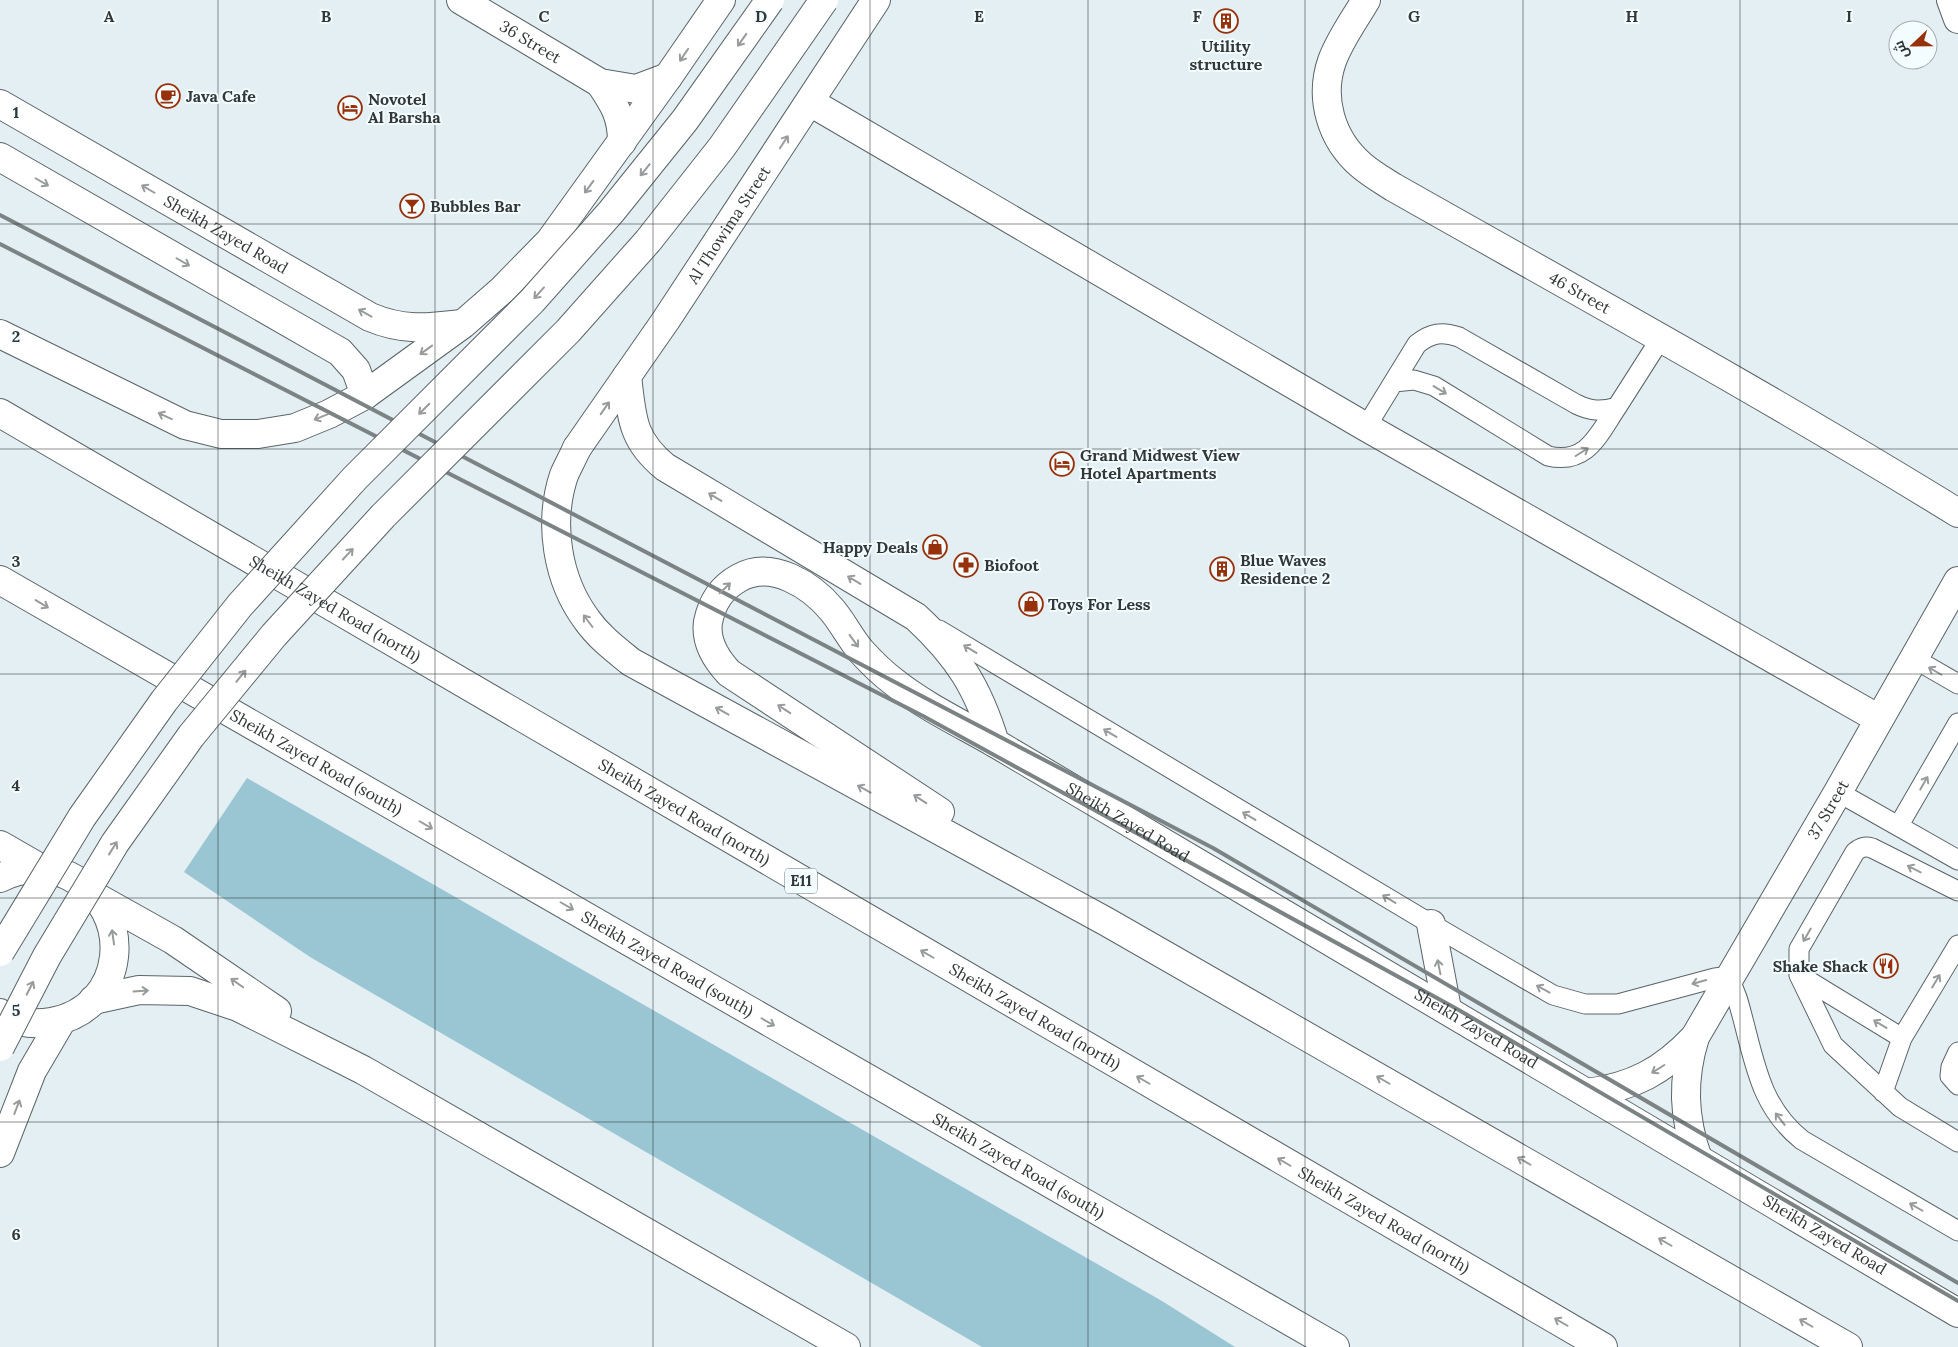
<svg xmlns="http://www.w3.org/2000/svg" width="1958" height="1347" viewBox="0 0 1958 1347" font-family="Lora,Cairo,serif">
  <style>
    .green { fill: #9ac6d3 }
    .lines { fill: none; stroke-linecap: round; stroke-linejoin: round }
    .service-casing { stroke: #5a6467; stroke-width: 21 }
    .minor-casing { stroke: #5a6467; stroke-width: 30 }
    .tertiary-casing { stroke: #5a6467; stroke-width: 30 }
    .motorway-casing { stroke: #5a6467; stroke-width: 30 }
    .service { stroke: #fff; stroke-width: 19 }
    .minor { stroke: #fff; stroke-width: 28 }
    .tertiary { stroke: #fff; stroke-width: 28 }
    .motorway { stroke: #fff; stroke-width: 28 }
    .rail { stroke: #7c8385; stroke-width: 4 }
    .tertiary-bridge-casing { stroke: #5a6467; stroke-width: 30; stroke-linecap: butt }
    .tertiary-bridge { stroke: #fff; stroke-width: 28 }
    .oneway { stroke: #989b9c }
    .grid { fill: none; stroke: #323738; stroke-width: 1; stroke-opacity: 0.55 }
    .labels { text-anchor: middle; stroke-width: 4; stroke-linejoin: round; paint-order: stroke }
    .shield { fill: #f3fcff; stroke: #6c7274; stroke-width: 1 }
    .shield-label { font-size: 15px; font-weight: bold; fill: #323738 }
    .street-label { font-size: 16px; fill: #323738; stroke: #f3fcff }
    .poi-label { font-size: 16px; font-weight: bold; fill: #323738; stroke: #f3fcff; text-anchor: start }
    .grid-label { font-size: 16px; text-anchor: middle; font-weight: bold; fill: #323738; stroke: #f3fcff; stroke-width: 4; stroke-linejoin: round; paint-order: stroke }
  </style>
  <rect width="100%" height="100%" fill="#e4eff3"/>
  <!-- green -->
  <path class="green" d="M247,778L1162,1301L1235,1347H982L310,957L184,872Z"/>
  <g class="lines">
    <!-- service casing -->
    <g class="service-casing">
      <path id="service" d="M1394,382L1414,380L1434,386L1548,456C1587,465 1598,435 1617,407
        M1366,427L1417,344C1431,333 1442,331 1459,337L1576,404C1590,411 1601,412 1617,407L1661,338
        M939,630L1431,924L1553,995L1585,1004H1618L1715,978L1723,977L1729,980C1737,993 1740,1008 1744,1023C1756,1069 1763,1109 1802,1140L1958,1231
        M1913,658L1958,684
        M1838,792L1958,860
        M1899,825L1958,723
        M1799,975V949L1855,852C1861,847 1865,846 1872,848L1958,891
        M1902,1038L1958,945
        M1958,1052L1951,1067L1950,1076L1958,1085
        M1883,1092L1902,1038L1799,975L1833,1045L1900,1107L1958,1142"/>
    </g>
    <!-- minor casing -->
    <g class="minor-casing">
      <g id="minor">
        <path id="s1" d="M461,0L600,83L636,89L668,77"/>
        <path id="s2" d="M1366,0C1355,19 1340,39 1332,61C1319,98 1331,139 1361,165C1370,173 1382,180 1393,187C1582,294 1773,399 1958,513"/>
        <path d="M1951,0L1958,19"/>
        <path d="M600,83C614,104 622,116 622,142"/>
        <path d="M810,102L1366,427L1879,719"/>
        <path d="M1695,1037C1682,1079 1683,1117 1698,1159"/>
        <path id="s3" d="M1587,1093C1633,1087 1663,1071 1695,1037L1838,792L1958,581"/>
      </g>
    </g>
    <!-- tertiary casing -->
    <g class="tertiary-casing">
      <g id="tertiary">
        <path id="s4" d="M0,104L370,317C403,331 427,328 461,324"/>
        <path d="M0,157L340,352L356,370L365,395L463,324L502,290L550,241L668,77L721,0"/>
        <path id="s5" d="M627,376C632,417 631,439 665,467L916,617C959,657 978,688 995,743L1958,1313"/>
        <path id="s6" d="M577,448L666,320L876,0"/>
        <path d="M0,845L40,868"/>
        <path d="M0,878C21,867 48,865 69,876C137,910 127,1009 51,1022C33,1025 16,1023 0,1013"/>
        <path d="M98,898L173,940L277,1011"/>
        <path d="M1431,924L1447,1009"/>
        <path d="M93,1000L139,990L190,991L238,1007L363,1070L846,1347"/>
        <path d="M0,1153L32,1071L62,1020"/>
      </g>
    </g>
    <!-- motorway casing -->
    <g class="motorway-casing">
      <g id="motorway">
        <path d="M0,334L185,425L221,434H258L295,428L329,414L365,395"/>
        <path id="s7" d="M0,413L1603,1347"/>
        <path d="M577,448C573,457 568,466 564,475C548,523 557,580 587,620C599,637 615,649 631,662L1107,922L1848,1347"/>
        <path id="s8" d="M0,580L1335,1347"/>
        <path d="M940,812L729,673C716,659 705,642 708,622C712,602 721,588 739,578C772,559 812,586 832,610C843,623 850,638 861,651C871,662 882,673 894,682C924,706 962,724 995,743"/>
      </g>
    </g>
    <!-- service -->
    <use href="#service" class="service"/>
    <!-- minor -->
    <use href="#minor" class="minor"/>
    <!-- tertiary -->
    <use href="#tertiary" class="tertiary"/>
    <!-- motorway -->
    <use href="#motorway" class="motorway"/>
    <!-- rail -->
    <path class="rail" d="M0,215L1213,848L1958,1283
      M0,244L923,716L1457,1009L1958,1301"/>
    <!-- tertiary-bridge casing -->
    <g class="tertiary-bridge-casing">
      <path id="tertiary-bridge" d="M0,952L82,817L164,701L240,605L355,478L532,301L611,212L685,120L770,0
        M0,1047L47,956L115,843L191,736L274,635L383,516L568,331L648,241L722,147L824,0"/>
    </g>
    <!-- tertiary-bridge -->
    <use href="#tertiary-bridge" class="tertiary-bridge"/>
  </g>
  <!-- one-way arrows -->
  <defs><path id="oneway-shaft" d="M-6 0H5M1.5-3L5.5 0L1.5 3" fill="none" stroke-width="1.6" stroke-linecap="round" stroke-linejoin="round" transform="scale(1.25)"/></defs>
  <g class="oneway">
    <use href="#oneway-shaft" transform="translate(742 40) rotate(125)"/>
    <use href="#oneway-shaft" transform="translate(684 55) rotate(124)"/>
    <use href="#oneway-shaft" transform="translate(784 142) rotate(-57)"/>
    <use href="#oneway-shaft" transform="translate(645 170) rotate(129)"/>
    <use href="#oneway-shaft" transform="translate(42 182) rotate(30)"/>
    <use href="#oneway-shaft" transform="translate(589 187) rotate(126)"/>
    <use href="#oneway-shaft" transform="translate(148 189) rotate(-150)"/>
    <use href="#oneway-shaft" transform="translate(183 262) rotate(30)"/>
    <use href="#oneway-shaft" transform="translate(539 293) rotate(132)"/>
    <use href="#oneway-shaft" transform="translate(365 313) rotate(-151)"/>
    <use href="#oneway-shaft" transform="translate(426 350) rotate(144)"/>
    <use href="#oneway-shaft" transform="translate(1440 390) rotate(31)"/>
    <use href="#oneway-shaft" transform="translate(605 408) rotate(-55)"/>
    <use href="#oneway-shaft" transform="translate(424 409) rotate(135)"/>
    <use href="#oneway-shaft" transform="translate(165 416) rotate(-155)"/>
    <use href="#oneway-shaft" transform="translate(321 417) rotate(158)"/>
    <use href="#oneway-shaft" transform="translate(1582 452) rotate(-32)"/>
    <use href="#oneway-shaft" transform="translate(715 497) rotate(-149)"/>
    <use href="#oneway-shaft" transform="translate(348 554) rotate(-47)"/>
    <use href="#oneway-shaft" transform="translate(854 580) rotate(-149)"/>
    <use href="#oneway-shaft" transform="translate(725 588) rotate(-44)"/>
    <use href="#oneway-shaft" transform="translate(42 604) rotate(31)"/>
    <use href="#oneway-shaft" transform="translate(588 621) rotate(-127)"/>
    <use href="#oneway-shaft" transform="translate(854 641) rotate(54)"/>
    <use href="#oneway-shaft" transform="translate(970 649) rotate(-149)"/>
    <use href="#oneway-shaft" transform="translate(1935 671) rotate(-150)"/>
    <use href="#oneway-shaft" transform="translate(241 676) rotate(-51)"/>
    <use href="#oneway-shaft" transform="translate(784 709) rotate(-147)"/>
    <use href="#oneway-shaft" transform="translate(722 711) rotate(-151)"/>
    <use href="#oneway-shaft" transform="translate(1110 733) rotate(-149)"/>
    <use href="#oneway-shaft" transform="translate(1924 783) rotate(-60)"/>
    <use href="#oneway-shaft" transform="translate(864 789) rotate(-151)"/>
    <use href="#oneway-shaft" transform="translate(920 799) rotate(-147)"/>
    <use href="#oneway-shaft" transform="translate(1249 816) rotate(-149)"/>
    <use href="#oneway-shaft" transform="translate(426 825) rotate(30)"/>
    <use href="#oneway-shaft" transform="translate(113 848) rotate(-58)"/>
    <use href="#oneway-shaft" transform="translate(1914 869) rotate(-153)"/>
    <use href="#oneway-shaft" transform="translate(1389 899) rotate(-149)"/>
    <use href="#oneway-shaft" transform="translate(567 906) rotate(30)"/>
    <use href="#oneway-shaft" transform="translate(1807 935) rotate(120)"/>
    <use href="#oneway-shaft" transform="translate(113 937) rotate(-98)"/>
    <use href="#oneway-shaft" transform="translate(927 954) rotate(-150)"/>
    <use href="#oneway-shaft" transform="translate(1439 967) rotate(-101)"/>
    <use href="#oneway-shaft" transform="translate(1936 981) rotate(-59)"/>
    <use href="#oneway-shaft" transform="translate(1699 982) rotate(164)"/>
    <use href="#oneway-shaft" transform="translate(237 983) rotate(-145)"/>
    <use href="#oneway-shaft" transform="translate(30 988) rotate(-63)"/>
    <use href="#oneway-shaft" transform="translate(1543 989) rotate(-151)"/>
    <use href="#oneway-shaft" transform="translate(141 991) rotate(-4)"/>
    <use href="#oneway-shaft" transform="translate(768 1022) rotate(30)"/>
    <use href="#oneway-shaft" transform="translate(1880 1024) rotate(-149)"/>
    <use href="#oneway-shaft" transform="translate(1658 1069) rotate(148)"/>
    <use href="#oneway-shaft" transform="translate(1143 1080) rotate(-150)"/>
    <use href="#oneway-shaft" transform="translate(1383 1080) rotate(-150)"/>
    <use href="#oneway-shaft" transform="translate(17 1107) rotate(-69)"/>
    <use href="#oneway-shaft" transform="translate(1780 1119) rotate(-128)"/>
    <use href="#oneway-shaft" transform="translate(1524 1161) rotate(-150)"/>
    <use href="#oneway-shaft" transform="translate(1284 1162) rotate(-150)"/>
    <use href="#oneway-shaft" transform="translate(1916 1207) rotate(-150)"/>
    <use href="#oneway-shaft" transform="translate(1665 1242) rotate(-150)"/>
    <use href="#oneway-shaft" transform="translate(1561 1322) rotate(-150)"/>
    <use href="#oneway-shaft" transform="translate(1806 1323) rotate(-150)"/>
  </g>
  <!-- grid -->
  <path class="grid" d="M218,0V1347M435,0V1347M653,0V1347M870,0V1347M1088,0V1347M1305,0V1347M1523,0V1347M1740,0V1347M0,224H1958M0,449H1958M0,674H1958M0,898H1958M0,1122H1958"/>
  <!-- icons -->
  <defs>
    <g id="building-ring" transform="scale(1.25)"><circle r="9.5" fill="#f3fcff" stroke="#97310b" stroke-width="1.5"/><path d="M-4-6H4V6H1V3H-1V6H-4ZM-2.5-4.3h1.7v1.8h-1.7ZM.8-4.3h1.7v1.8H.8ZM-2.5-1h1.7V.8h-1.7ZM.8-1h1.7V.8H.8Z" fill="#97310b"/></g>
    <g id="cafe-ring" transform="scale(1.25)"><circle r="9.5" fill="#f3fcff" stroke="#97310b" stroke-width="1.5"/><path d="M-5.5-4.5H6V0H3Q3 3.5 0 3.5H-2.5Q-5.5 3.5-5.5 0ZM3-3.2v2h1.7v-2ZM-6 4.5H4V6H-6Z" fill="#97310b"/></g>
    <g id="hotel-ring" transform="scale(1.25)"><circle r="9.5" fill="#f3fcff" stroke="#97310b" stroke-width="1.5"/><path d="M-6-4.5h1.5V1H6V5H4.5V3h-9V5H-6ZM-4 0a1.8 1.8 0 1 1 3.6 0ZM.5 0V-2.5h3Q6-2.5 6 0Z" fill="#97310b"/></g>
    <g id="bar-ring" transform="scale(1.25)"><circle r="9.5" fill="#f3fcff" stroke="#97310b" stroke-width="1.5"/><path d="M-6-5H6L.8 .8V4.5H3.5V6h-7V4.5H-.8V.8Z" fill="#97310b"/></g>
    <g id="shop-ring" transform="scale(1.25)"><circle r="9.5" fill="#f3fcff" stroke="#97310b" stroke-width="1.5"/><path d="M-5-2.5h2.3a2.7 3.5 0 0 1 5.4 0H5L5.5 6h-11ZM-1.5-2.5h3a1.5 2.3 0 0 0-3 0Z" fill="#97310b"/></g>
    <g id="pharmacy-ring" transform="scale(1.25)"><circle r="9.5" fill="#f3fcff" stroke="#97310b" stroke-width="1.5"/><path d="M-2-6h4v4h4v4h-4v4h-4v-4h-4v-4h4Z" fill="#97310b"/></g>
    <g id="restaurant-ring" transform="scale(1.25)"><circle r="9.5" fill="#f3fcff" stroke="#97310b" stroke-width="1.5"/><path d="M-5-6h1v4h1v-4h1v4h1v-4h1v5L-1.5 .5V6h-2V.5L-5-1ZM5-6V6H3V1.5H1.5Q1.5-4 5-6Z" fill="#97310b"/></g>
  </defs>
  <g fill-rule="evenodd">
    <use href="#building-ring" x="1226" y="21"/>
    <use href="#cafe-ring" x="168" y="96"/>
    <use href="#hotel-ring" x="350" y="108"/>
    <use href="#bar-ring" x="412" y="206"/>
    <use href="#hotel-ring" x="1062" y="464"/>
    <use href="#shop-ring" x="935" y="547"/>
    <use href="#pharmacy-ring" x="966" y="565"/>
    <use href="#building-ring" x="1222" y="569"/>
    <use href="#shop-ring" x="1031" y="604"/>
    <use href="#restaurant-ring" x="1886" y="966"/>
  </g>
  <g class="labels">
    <!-- shield labels -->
    <rect class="shield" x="785" y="868.5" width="32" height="25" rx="4"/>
    <g class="shield-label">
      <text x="801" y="886">E11</text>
    </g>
    <!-- street labels -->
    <g class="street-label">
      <text dy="6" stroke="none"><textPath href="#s1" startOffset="81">36 Street</textPath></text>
      <text dy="6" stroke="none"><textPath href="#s6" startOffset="270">Al Thowima Street</textPath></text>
      <text dy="6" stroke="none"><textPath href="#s4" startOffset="261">Sheikh Zayed Road</textPath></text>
      <text dy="6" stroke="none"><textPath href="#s2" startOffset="438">46 Street</textPath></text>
      <text dy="6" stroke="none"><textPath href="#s7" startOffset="388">Sheikh Zayed Road (north)</textPath></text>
      <text dy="6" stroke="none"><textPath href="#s8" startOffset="365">Sheikh Zayed Road (south)</textPath></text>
      <text dy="6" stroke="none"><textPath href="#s3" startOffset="388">37 Street</textPath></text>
      <text dy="6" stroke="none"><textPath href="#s7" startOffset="792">Sheikh Zayed Road (north)</textPath></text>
      <text dy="6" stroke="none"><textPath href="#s5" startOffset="700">Sheikh Zayed Road</textPath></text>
      <text dy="6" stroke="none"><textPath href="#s8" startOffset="770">Sheikh Zayed Road (south)</textPath></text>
      <text dy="6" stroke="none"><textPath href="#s7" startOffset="1198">Sheikh Zayed Road (north)</textPath></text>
      <text dy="6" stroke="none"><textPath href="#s5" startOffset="1105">Sheikh Zayed Road</textPath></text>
      <text dy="6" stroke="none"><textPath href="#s8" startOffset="1175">Sheikh Zayed Road (south)</textPath></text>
      <text dy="6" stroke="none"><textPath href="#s7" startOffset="1602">Sheikh Zayed Road (north)</textPath></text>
      <text dy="6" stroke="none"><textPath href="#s5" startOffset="1510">Sheikh Zayed Road</textPath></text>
    </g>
    <!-- poi labels -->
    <g class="poi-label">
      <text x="1226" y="52" text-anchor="middle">Utility<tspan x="1226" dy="18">structure</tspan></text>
      <text x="186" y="102">Java Cafe</text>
      <text x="368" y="105">Novotel<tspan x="368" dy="18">Al Barsha</tspan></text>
      <text x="430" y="212">Bubbles Bar</text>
      <text x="1080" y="461">Grand Midwest View<tspan x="1080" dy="18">Hotel Apartments</tspan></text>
      <text x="918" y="553" text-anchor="end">Happy Deals</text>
      <text x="1240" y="566">Blue Waves<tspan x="1240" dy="18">Residence 2</tspan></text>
      <text x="984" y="571">Biofoot</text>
      <text x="1048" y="610">Toys For Less</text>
      <text x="1868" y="972" text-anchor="end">Shake Shack</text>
    </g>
  </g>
  <g class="grid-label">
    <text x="109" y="22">A</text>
    <text x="326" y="22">B</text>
    <text x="544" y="22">C</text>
    <text x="761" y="22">D</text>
    <text x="979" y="22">E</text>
    <text x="1197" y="22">F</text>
    <text x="1414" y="22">G</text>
    <text x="1632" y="22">H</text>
    <text x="1849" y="22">I</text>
    <text x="16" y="118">1</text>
    <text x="16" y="342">2</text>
    <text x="16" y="567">3</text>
    <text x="16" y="791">4</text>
    <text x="16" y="1016">5</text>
    <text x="16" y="1240">6</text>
  </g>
  <!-- north arrow -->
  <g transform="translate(1913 45) rotate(248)"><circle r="24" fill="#f3fcff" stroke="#a6adaf"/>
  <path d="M0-4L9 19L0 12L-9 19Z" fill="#97310b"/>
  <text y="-8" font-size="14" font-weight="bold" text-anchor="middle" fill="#323738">ش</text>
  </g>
</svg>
